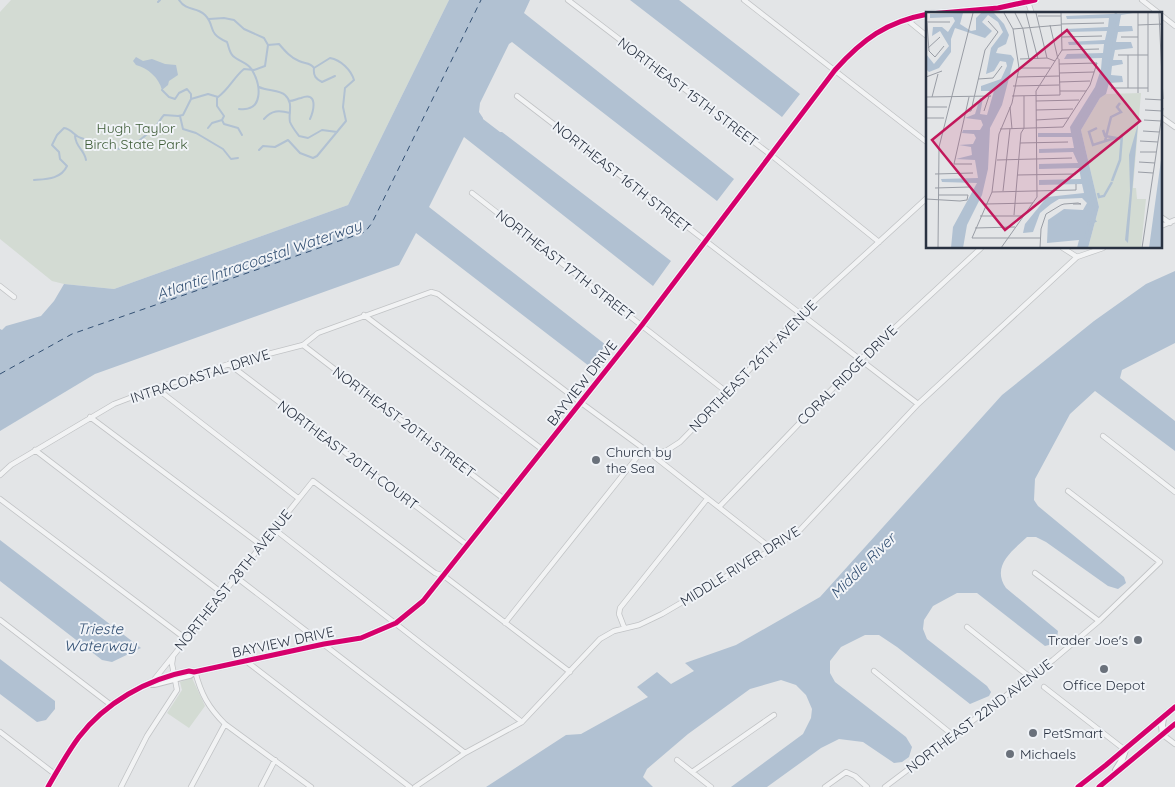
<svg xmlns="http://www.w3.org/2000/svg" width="1175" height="787" viewBox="0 0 1175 787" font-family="Quicksand,sans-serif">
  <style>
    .green { fill: #d3dbd3 }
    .water { fill: #b1c1d2 }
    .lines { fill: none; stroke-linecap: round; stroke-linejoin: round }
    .stream { stroke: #b1c1d2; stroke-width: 2 }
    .ferry { stroke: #345174; stroke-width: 1; stroke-dasharray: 6 5; stroke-linecap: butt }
    .street-casing { stroke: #c1c3c5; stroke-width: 6 }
    .secondary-casing { stroke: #c1c3c5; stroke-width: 8 }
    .primary-casing { stroke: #bfc2c5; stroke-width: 8 }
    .street { stroke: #f2f3f4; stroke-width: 4.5 }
    .secondary { stroke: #f6f6f7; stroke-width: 5.5 }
    .primary { stroke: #f6f6f7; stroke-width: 6 }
    .cycleway-casing { stroke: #f0f3f7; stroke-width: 8 }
    .cycleway { stroke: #d6006c; stroke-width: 5 }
    .poi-dot { fill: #6a717b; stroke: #f0f3f7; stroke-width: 2 }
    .labels { text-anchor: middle; stroke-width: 4; stroke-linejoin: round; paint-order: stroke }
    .street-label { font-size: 14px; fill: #293241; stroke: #f0f3f7 }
    .park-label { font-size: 14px; fill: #3e5c37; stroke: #f0f3f7 }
    .poi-label { font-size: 14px; fill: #293241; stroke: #f0f3f7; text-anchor: start }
    .water-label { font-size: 15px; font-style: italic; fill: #345174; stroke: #f0f3f7 }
    .inset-river { fill: none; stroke: #b1c1d2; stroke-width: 2.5 }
    .inset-road { fill: none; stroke: #999da5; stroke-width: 1 }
    .view { fill: #c2185b; fill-opacity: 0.15; stroke: #c2185b; stroke-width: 2.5 }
    .inset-edge { fill: none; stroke: #293241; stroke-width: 2.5 }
  </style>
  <rect width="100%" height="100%" fill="#e3e5e7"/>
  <!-- green -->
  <path class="green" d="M11,0H449L348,205L114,289L64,284L52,281L0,239V12Z
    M192,678L205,706L189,728L167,713L182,690L180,682Z"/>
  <!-- water -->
  <path class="water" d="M449,0H530L524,13L734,179L717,201L526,53L512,42L509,44L480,103L479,112L483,118V119L500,132H502L671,261L653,286L464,137L429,207L606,345L589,366L416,233L399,265L95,374L0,431V329L2,330L6,326L41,316L54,301L64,284L114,289L348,205Z
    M630,0H679L800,94L782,117Z
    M136,57L143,61L152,59L165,64L176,65L178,75L169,81L168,85L162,90C159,78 148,68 136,65L133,61Z
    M1175,271V343L1122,370L1120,378L1175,421V451L1095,391L1070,414L1035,479L1034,500L1038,506L1124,577L1126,583L1118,589L1108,586L1046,542L1036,537H1027C1012,551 991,566 1006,588L1058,631L1056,643L1045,646L977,593H957L933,606L924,620L923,629L927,639L987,686L991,692L989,696L970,704L897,647L879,635H865L841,647L830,661V673L835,682L906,737L912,747L909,757L902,762L894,763L863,742L839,739L821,748L767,787H731L803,734L811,718L812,709L806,695L796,685L781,680L750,689L688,734L647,769L643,777L653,787H486L566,735L581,734L648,697L637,687L657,672L671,684L694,671L685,663L736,645L820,597L1002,395L1094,321L1146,284Z
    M0,540L141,648L112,662L102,660L0,581Z
    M0,659L55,701V709L46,720L37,722L0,694Z"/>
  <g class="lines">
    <!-- stream -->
    <path class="stream" d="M179,0C187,12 196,6 205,15C216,26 206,33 227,42C229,47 229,52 233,56C238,61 249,63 252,70C261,85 264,112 239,109
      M158,2L160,0
      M314,68C313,76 316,79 322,82L335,76
      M259,87C267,91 280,90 285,95C294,103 288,113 290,122C292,127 296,132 299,136L308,138L322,130L337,132
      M162,90L169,97L175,99L179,93L187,89L191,94V98
      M289,101C294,101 296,99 301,98C318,91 314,110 310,119
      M180,116L183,129L196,133L223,149L231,159L238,158
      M264,119C272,110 279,110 290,113
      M222,120L224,124L238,128L242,135
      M208,128L212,123L222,120L224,116L217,106V97
      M75,136C76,148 84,149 86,160
      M259,150L263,146L275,147L288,140L300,153L313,158L317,156L346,121L343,107L345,88L354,80C351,70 341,60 330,58L314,68C310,62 305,64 299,61C291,58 285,51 279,44L268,45
      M34,180C47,179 61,179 67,166L60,159L59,152L52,145L57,135L64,128C72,129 74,136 81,138C107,147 122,158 146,135C149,132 153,130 155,127C159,123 160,119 164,115L178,116L183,115L191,99L208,94L218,97C229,89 234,77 244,69L254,70L265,66L268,45L264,38L244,29L234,20L224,18L209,19"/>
    <!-- ferry -->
    <path class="ferry" d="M0,374L72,334L365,232L372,223L481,0"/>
    <!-- street casing -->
    <g class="street-casing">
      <path id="street" d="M568,0L771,155L879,242
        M744,0L928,143
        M1142,0L1160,14
        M1028,2L1032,14
        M1161,15L1175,26
        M906,19L928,37
        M517,96L918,404
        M1161,117L1175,127
        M472,193L728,393
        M1161,217L1170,223
        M1161,226L1175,220
        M1063,248L1077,257
        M0,286L14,297
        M364,315L543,450
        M303,345L504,499
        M229,364L467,545
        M156,388L298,498
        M90,417L261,545
        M1103,436L1175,492
        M35,450L222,593
        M0,475L11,465L114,404L156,388L229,364L303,345L318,333L431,292L438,294L580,402L651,454L772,549
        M0,499L186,639
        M719,507L860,360L981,248
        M274,529L522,722
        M1035,573L1099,621
        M236,577L465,753
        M0,620L111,705
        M505,623L638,456L666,451L680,442L728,393L800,314L928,197
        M624,627L619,614L620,608L707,499
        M967,627L1031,678
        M246,661L410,787
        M195,671C201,694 208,707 225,724L311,787
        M874,671L954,736
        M153,681L313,481L435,573L444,576L570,672
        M1044,687L1125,750
        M0,732L56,775
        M1163,735L1175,744
        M677,760L711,787
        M692,772L774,715
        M121,787L147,736L177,690L172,664L173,657
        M191,787L225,724
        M261,787L275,760
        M415,787L465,753L522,722L600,639L614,631L639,625L662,614L761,556L799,531L918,404L1077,257L1103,248
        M825,787L846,772L855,776L867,787
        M885,787L1053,660L1099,621L1160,562L1068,491"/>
    </g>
    <!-- secondary casing -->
    <g class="secondary-casing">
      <path id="secondary" d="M930,14L998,8L1035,0
        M151,684H155L190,675L194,672
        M48,787C58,770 67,753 79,737C105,703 147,679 189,671L194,672L324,644L361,638L396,623L423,601L642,325L835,70C863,39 886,22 928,14"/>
    </g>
    <!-- primary casing -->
    <g class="primary-casing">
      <path id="primary" d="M1163,735L1162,725L1163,718
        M1116,770L1121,762L1125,750
        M1078,787L1106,765L1175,707
        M1099,787L1175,724"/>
    </g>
    <!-- street -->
    <use href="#street" class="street"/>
    <!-- secondary -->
    <use href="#secondary" class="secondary"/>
    <!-- primary -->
    <use href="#primary" class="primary"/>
    <!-- cycleway casing -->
    <g class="cycleway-casing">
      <path id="cycleway" d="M930,14L998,8L1035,0
        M48,787C58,770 67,753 79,737C105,703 147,679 189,671L194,672L324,644L361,638L396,623L423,601L642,325L835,70C863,39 886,22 928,14
        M1078,787L1106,765L1175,707
        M1099,787L1175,724"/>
    </g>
    <!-- cycleway -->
    <use href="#cycleway" class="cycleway"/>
  </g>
  <!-- markers -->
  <g class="poi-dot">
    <circle cx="596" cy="460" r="5"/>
    <circle cx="1138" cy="640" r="5"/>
    <circle cx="1104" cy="669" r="5"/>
    <circle cx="1033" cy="733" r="5"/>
    <circle cx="1010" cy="754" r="5"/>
  </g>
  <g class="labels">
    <!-- street labels -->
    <g class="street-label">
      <text transform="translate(688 92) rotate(37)" y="5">NORTHEAST 15TH STREET</text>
      <text transform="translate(622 177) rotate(38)" y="5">NORTHEAST 16TH STREET</text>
      <text transform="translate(565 265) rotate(38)" y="5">NORTHEAST 17TH STREET</text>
      <text transform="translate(753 366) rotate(-46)" y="5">NORTHEAST 26TH AVENUE</text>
      <text transform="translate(847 375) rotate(-45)" y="5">CORAL RIDGE DRIVE</text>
      <text transform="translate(200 376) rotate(-18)" y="5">INTRACOASTAL DRIVE</text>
      <text transform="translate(582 383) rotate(-52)" y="5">BAYVIEW DRIVE</text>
      <text transform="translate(404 422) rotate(37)" y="5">NORTHEAST 20TH STREET</text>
      <text transform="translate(348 455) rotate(37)" y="5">NORTHEAST 20TH COURT</text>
      <text transform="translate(740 566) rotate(-32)" y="5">MIDDLE RIVER DRIVE</text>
      <text transform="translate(233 580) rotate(-51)" y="5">NORTHEAST 28TH AVENUE</text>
      <text transform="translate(283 642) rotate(-12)" y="5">BAYVIEW DRIVE</text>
      <text transform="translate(979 716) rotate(-37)" y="5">NORTHEAST 22ND AVENUE</text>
    </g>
    <!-- park labels -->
    <g class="park-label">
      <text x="136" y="133">Hugh Taylor<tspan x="136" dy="16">Birch State Park</tspan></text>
    </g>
    <!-- poi labels -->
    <g class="poi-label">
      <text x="606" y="457">Church by<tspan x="606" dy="16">the Sea</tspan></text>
      <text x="1128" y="645" text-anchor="end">Trader Joe's</text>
      <text x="1104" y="690" text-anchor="middle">Office Depot</text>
      <text x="1043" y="738">PetSmart</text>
      <text x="1020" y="759">Michaels</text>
    </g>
    <!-- water labels -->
    <g class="water-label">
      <text transform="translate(259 260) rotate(-19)" y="5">Atlantic Intracoastal Waterway</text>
      <text transform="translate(863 566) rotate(-45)" y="5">Middle River</text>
      <text x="100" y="634">Trieste<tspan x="100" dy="17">Waterway</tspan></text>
    </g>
  </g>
  <!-- overview -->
  <g transform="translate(926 12)">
    <rect width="236" height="236" fill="#e3e5e7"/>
    <path d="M215,81L207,176H210L211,187H220L215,236H162L173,195L155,118L174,86L180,82Z" fill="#d3dbd3"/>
    <path d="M37,1L34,12L45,19L50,18V6L55,1H68L78,12L83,23L80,32L72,36L70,41L85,43L88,47L76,93L64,116L62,157L56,183L41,213L37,236H25L27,215L51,171L16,170L15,167L52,166L49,148L30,147L46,143L45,135L33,133L47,132L50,126L48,122L36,121L37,118H54L57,113L55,108L39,106L49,102L54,86H57L54,102L61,103L68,79H55V74L75,67L81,54L80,50L74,49L68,59L60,62L65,36L77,20L72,10L62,3L56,10L66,19L59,26L29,16L25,27V40L13,56L3,60L0,57V42L8,52L23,34L14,19L6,24L7,15H16L22,20L29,9L27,5L4,6V2ZM207,1L195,3L193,14H206L207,19L192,20L190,30H205L207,36L189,38L187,48H196L197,52L186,54L185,63L196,64L197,70L183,71L180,82L174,86L155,118L173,195L162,236H151L153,228L121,231L122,208L138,197L157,198L161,191L156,186L133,187L125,192L114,201L107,220L97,221L99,212L121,185L158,181L156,172L113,173V168L155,167L153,156L113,157V152L152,151L147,140L113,141V137L148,136L146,125H112V121H145L144,115L169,75L175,57L176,46L138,47L141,42L177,41L178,32L143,33L142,30L179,28L181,19L141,20L140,17L182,15L183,6L141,7L140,4ZM212,112L209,145L202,231L199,228L204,179L203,143ZM236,137V236H223L235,148Z" fill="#b1c1d2"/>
    <path class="inset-river" d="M171,116L163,120L167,133L189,126M177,118L179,124L196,127M179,129L185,105L195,100L191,95L194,91M186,169L194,148L196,123M172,181L173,185L178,184L186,170M157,236L163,211L169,209L166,205L168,194L151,116L180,64L190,1"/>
    <path class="inset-road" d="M78,1L87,17L93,56L86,91L73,122L66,180L46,226H114M89,1L97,17L103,47M100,1L112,47M110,1L121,46M212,1V81M222,1V80M233,1L237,87M112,4H135M1,10H24M1,11L3,39L9,45L18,34M135,12L178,11M124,13L132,47M212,13L237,12M87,17L135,13M136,25L176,24M195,25H212M2,36L14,25M136,38L173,37M192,43H222M202,43V76M94,47L121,46L129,49M93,56H124M133,61L168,60M0,65L16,59M91,65L133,64M52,67L67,66L76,54M133,70L164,69M87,74L133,73M185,76H222M134,79H160M86,84L134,83L133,47M0,85L65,84M6,85L12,62M43,85L28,152H46M219,87L237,88M110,89L153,88M0,95H21M84,95L86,117M110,98L147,97M219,98L236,99M40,99H45L59,38L72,20L62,9M58,99L63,84M0,106H18M110,108L143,106M218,108L235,109M74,117L137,115L164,73L171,51L133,52M217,119L233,120M214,129L232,130M94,131L142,130M214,140H230M71,148L146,146M213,150L229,151M212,160L227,161M9,162L47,161M91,163L150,162M9,176L44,175M77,179L84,117M66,180L150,178V172M0,187L34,189L41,188L42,183H12M59,192L107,191M88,203L95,121L98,116V84M54,204H96M49,216L89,215M12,236L13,135L47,1M75,236L111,185L110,79L136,38L135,1M114,236L115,217L120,202L135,193L138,192L152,191L155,192H147M216,236L237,96"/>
    <path class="view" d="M141,18L214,109L79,218L6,128Z"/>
    <rect width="236" height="236" class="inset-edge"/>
  </g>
</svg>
